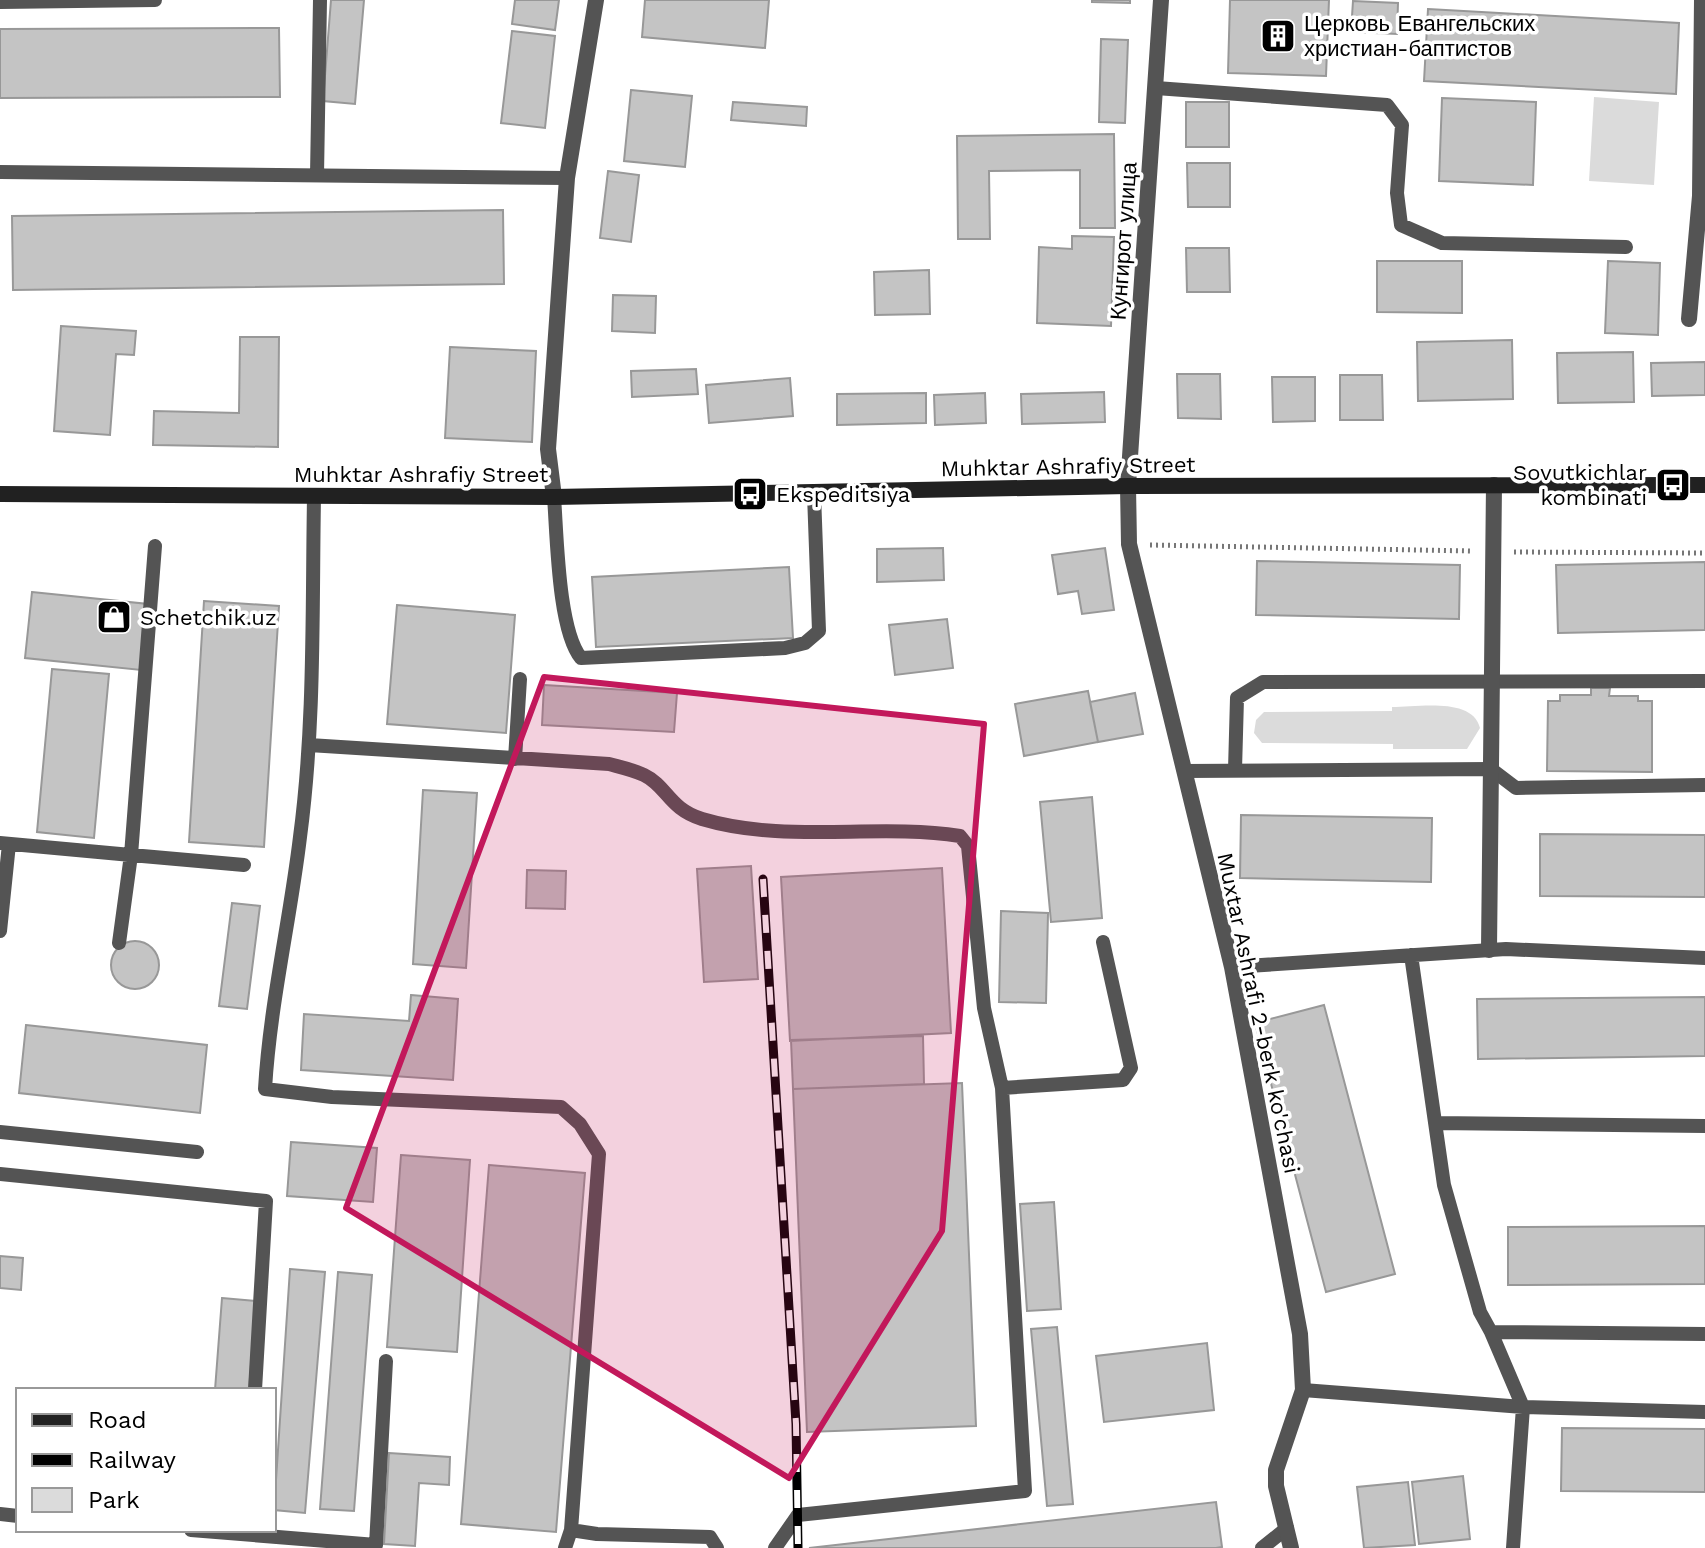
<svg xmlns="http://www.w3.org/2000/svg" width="1705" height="1548" viewBox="0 0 1705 1548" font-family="'Work Sans',sans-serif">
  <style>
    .green { fill: #dbdbdb }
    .building { fill: #c4c4c4; stroke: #989898; stroke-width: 2 }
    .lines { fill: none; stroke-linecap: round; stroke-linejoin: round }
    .path { stroke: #767676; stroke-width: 5; stroke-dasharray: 2 4; stroke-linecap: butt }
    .lane { stroke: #545454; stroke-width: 14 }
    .street { stroke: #545454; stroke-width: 16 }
    .secondary { stroke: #212121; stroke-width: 16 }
    .rail-casing { stroke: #000; stroke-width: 9 }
    .rail { stroke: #fff; stroke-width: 6; stroke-dasharray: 18; stroke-linecap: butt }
    .marked { fill: #c2185b; fill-opacity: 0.2; stroke: #c2185b; stroke-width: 6; stroke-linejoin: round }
    .labels { text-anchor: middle; stroke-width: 7; stroke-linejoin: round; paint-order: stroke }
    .poi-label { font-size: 22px; fill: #000; stroke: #fff; text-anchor: start }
    .street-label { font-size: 22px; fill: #000; stroke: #fff }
  </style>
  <rect width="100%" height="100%" fill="#fff"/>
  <!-- green -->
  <path class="green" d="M1594,97L1659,102L1654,185L1589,181Z
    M1392,707C1418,707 1473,697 1480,728L1467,749H1393V744L1262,743L1254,733L1256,720L1264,712L1392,711Z"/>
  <!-- building -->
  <path class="building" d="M331,0H364L355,104L323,101Z
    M515,0H559L555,30L512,24Z
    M645,0H769L765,48L642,37Z
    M1092,0H1130V3L1092,2Z
    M1230,0H1329L1326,76L1228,73Z
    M1353,1L1398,3L1397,34L1351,32Z
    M1428,9L1679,23L1676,94L1424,81Z
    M279,28L280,97L0,98V29Z
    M512,31L555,36L545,128L501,123Z
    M1101,39L1128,40L1125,123L1099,122Z
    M631,90L692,96L685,167L624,161Z
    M1442,98L1536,102L1533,185L1439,181Z
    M733,102L807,107L806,126L731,120Z
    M1186,102H1229V147H1186Z
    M1114,134L1115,228H1080V170L989,171L990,239H958L957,136Z
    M1187,163H1230V207H1188Z
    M608,171L639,175L631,242L600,238Z
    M503,210L504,284L13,290L12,216Z
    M1072,236L1114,237L1111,326L1037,323L1039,247L1072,249Z
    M1186,248H1229L1230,292H1187Z
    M1377,261H1462V313L1377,312Z
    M1608,261L1660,263L1658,335L1605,333Z
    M929,270L930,314L875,315L874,272Z
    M613,295L656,296L655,333L612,331Z
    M61,326L136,331L134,355L116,354L110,435L54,431Z
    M240,337H279L278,447L153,445L154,411L239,413Z
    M1512,340L1513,399L1418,401L1417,342Z
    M450,347L536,351L532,442L445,438Z
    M1633,352L1634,402L1558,403L1557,353Z
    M1705,362V395L1652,396L1651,363Z
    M696,369L698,394L632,397L631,371Z
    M1177,374H1220L1221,419L1178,418Z
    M1340,375H1382L1383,420H1340Z
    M1272,377H1315V421L1273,422Z
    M790,378L793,416L709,423L706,385Z
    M1104,392L1105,422L1022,424L1021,394Z
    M926,393V423L837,425V394Z
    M985,393L986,423L935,425L934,395Z
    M943,548L944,580L877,582V549Z
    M1105,548L1114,610L1082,614L1078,591L1058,594L1052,555Z
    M1257,561L1460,565L1459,619L1256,615Z
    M1705,562V630L1558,633L1556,565Z
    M789,567L793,638L596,647L592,577Z
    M32,592L148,604L141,670L25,658Z
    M204,601L279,606L264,847L189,842Z
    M397,605L515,615L506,733L387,724Z
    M947,619L953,668L895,675L889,625Z
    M52,669L109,674L94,838L37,832Z
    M544,685L677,693L674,732L542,725Z
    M1591,688H1610L1609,696H1638V701H1652V772L1547,771L1548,701H1560V695H1591Z
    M1088,691L1098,742L1024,756L1015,704Z
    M1135,693L1143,734L1098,742L1090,702Z
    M423,790L477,793L466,968L413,964Z
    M1092,797L1102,918L1051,922L1040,802Z
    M1241,815L1432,818L1431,882L1240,878Z
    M1540,834L1705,835V897L1540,896Z
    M751,866L758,979L704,982L697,869Z
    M942,868L951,1033L790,1041L781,877Z
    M527,870L566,871L565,909L526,908Z
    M232,903L260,906L247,1009L219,1006Z
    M1001,911L1048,913L1046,1003L999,1002Z
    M111 965a24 24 0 1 1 48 0a24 24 0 1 1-48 0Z
    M411,995L458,999L453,1080L301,1070L304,1014L409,1021Z
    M1705,997V1056L1478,1059L1477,999Z
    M1324,1005L1395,1274L1326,1292L1255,1023Z
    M26,1025L207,1045L200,1113L19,1093Z
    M923,1036L924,1084L793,1089L791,1040Z
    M962,1083L976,1426L807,1432L793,1089Z
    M291,1142L377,1148L373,1202L287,1196Z
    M401,1155L470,1160L457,1352L387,1347Z
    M489,1165L585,1173L556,1532L461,1524Z
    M1054,1202L1061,1309L1027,1311L1020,1204Z
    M1705,1226V1284L1508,1285V1227Z
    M0,1256L23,1258L21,1290L0,1288Z
    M290,1269L325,1272L305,1513L274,1510Z
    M338,1272L372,1275L354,1511L320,1509Z
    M222,1298L256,1301L249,1390H215Z
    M1057,1327L1073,1504L1047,1506L1031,1329Z
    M1207,1343L1214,1410L1104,1422L1096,1356Z
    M1562,1428L1705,1429V1492L1561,1491Z
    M389,1453L450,1457L449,1485L419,1483L415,1546L384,1544Z
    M1463,1476L1470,1539L1419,1544L1412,1482Z
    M1408,1482L1415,1545L1364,1548L1357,1487Z
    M1216,1502L1222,1547L1216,1548H809Z"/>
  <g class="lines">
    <!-- path -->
    <path class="path" d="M1150,545L1472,551
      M1514,552L1705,553"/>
    <!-- lane -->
    <path class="lane" d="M0,2L155,0
      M1156,88L1387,105L1402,125L1397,193L1401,225L1442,243L1626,247
      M0,172L567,178
      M317,175L320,0
      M314,497C312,610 315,724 300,837C290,921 270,1004 265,1089L332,1097L561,1107L580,1124L599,1154L571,1530L597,1534L710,1537L717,1548
      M554,497C557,535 558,630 581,658L785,648L805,643L819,631L814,494
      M309,745L609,764C620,767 634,770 644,775C667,786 669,809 702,819C786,844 875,823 960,836L968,846L984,1008L1002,1088
      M515,759L520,679
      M1235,770L1237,698L1263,682L1705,681
      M1184,771L1491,769L1516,788L1705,785
      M0,843L131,855L155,546
      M0,931L9,844
      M119,943L131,855L244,865
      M1411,955L1444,1185L1480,1312L1491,1332
      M1232,967L1506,949L1705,958
      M1435,1123L1705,1126
      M0,1132L197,1152
      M0,1174L266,1201L255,1390
      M1303,1390L1523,1407L1705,1412
      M0,1514L18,1516
      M191,1530L376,1545L386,1361
      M565,1548L571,1530
      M775,1548L798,1515L1025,1491L1002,1088L1123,1080L1131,1068L1103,942
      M1262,1548L1287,1528
      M1513,1548L1523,1407L1491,1332L1705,1334"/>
    <!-- street -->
    <path class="street" d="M1161,0L1128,486L1129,544L1232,967L1300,1334L1303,1390L1276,1470V1486L1291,1548
      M1689,319L1700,196L1702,0
      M554,497L548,449L567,178L596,0
      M1489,950L1494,485"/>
    <!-- secondary -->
    <path class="secondary" d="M0,494L554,497L1128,486L1705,485"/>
    <!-- rail casing -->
    <g class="rail-casing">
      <path id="rail" d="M763,879L796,1424L798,1548"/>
    </g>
    <!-- rail -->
    <use href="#rail" class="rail"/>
  </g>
  <!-- marked area -->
  <path class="marked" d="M544,677L984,724L942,1231L789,1478L346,1208Z"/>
  <!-- icons -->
  <defs>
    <g id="building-square" transform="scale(1.8)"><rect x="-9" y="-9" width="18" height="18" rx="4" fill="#000" stroke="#fff"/><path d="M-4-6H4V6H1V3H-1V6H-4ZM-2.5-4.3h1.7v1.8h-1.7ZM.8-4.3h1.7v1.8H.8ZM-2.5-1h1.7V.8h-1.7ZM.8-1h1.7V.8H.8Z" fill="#fff"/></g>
    <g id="bus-square" transform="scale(1.8)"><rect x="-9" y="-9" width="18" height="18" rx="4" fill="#000" stroke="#fff"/><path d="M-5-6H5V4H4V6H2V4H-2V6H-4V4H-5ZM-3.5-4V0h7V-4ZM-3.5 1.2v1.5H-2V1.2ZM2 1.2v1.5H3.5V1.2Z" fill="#fff"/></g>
    <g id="shop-square" transform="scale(1.8)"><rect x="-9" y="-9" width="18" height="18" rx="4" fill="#000" stroke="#fff"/><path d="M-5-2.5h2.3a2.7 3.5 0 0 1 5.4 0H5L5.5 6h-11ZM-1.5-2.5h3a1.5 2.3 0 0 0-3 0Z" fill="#fff"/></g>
  </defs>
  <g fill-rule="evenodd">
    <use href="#building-square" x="1278" y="36"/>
    <use href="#bus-square" x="1673" y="485"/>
    <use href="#bus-square" x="750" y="494"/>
    <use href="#shop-square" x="114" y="617"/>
  </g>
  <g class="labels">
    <!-- poi labels -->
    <g class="poi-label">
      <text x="1304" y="31">Церковь Евангельских<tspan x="1304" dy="25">христиан-баптистов</tspan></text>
      <text x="1647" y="480" text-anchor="end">Sovutkichlar<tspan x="1647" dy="25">kombinati</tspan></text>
      <text x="776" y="502">Ekspeditsiya</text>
      <text x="140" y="625">Schetchik.uz</text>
    </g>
    <!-- street labels -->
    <g class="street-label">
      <text transform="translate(1123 241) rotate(-86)" y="8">Кунгирот улица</text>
      <text transform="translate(1068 466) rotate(-1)" y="8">Muhktar Ashrafiy Street</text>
      <text x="421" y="482">Muhktar Ashrafiy Street</text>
      <text transform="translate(1259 1013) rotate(78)" y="8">Muxtar Ashrafi 2-berk ko'chasi</text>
    </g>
  </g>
  <!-- legend -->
  <rect x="16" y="1388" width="260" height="144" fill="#ffffff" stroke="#999999" stroke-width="2"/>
  <rect x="32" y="1414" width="40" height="12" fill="#212121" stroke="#999999" stroke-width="2"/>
  <text x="88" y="1428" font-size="24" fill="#000000">Road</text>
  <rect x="32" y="1454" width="40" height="12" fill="#000000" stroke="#999999" stroke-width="2"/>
  <text x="88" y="1468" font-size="24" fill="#000000">Railway</text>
  <rect x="32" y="1488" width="40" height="24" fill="#dbdbdb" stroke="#999999" stroke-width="2"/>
  <text x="88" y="1508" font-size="24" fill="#000000">Park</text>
</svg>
